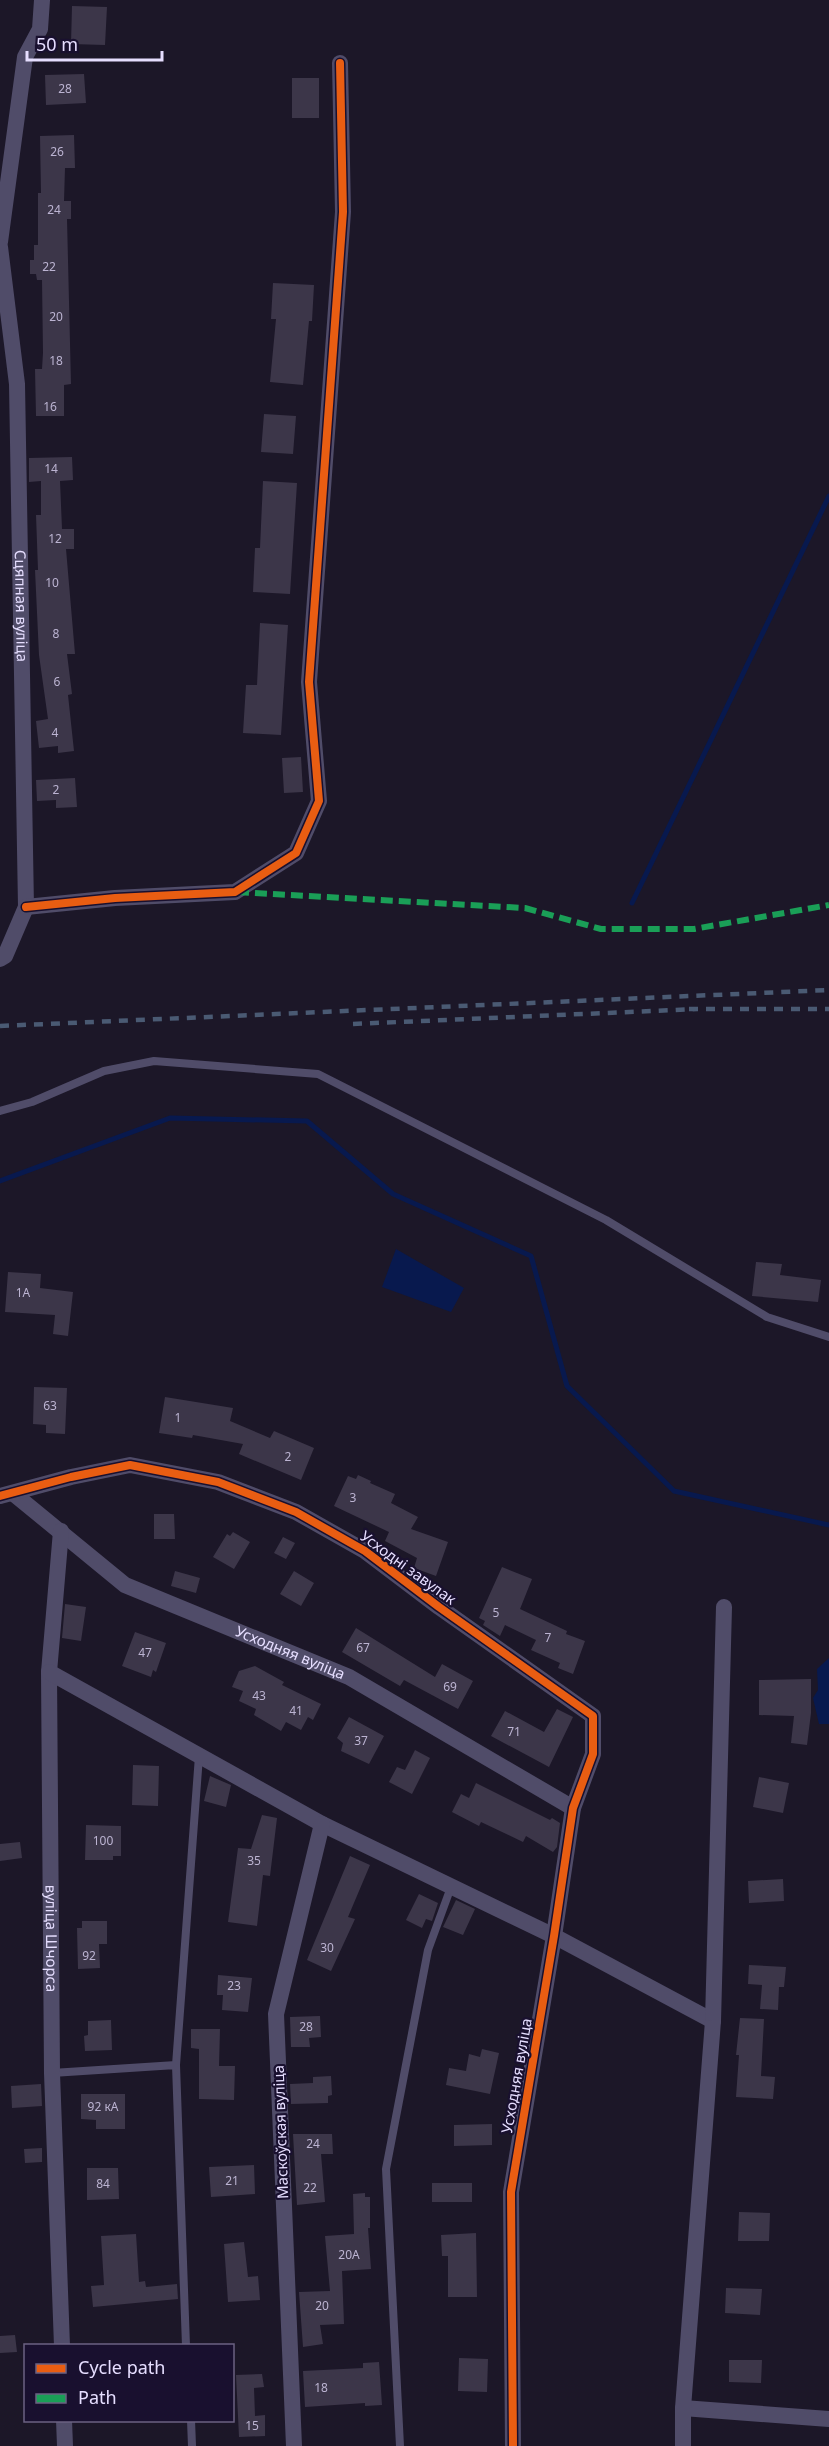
<svg xmlns="http://www.w3.org/2000/svg" width="829" height="2446" viewBox="0 0 829 2446" font-family="'Noto Sans',sans-serif">
  <style>
    .water { fill: #08194e }
    .lines { fill: none; stroke-linecap: round; stroke-linejoin: round }
    .stream { stroke: #08194e; stroke-width: 5 }
    .building { fill: #3c3649 }
    .service { stroke: #504c69; stroke-width: 8 }
    .minor { stroke: #504c69; stroke-width: 16 }
    .rail { stroke: #4a5a73; stroke-width: 4.5; stroke-dasharray: 9 8; stroke-linecap: butt }
    .quiet { stroke: #1a9f57; stroke-width: 6; stroke-dasharray: 12 6; stroke-linecap: butt }
    .cycleway-casing { stroke: #19102f; stroke-width: 11 }
    .cycleway { stroke: #e95d12; stroke-width: 8 }
    .labels { text-anchor: middle; stroke-width: 4.5; stroke-linejoin: round; paint-order: stroke }
    .number-label { font-size: 12px; fill: #bcb4d2 }
    .street-label { font-size: 15px; fill: #e6deff; stroke: #19102f }
  </style>
  <rect width="100%" height="100%" fill="#1c1728"/>
  <!-- water -->
  <path class="water" d="M396,1249L464,1288L451,1312L382,1287Z
    M829,1658V1724H819L813,1698L818,1690L817,1669Z"/>
  <g class="lines">
    <!-- stream -->
    <path class="stream" d="M632,903L829,496
      M0,1181L170,1118L307,1121L393,1194L531,1256L567,1386L674,1491L829,1525"/>
  </g>
  <!-- building -->
  <path class="building" d="M72,6L107,7L105,45L71,44Z
    M84,74L86,103L46,105L45,75Z
    M292,78H319V118H292Z
    M74,135L75,168H65L64,201H71V219H67L71,384L64,385V416H36L35,369H42L43,353L42,280H37L36,274H30V260H34V245H38V193H41L40,136Z
    M273,283L314,285L312,321H309L303,385L270,382L276,319H271Z
    M264,414L296,416L293,454L261,452Z
    M72,457L73,480L60,481L62,529H74V549H66L75,654H67L72,694L68,695L74,751L58,753V746L39,748L36,721L48,719L39,655L35,570H38L36,515H41V481L29,482V458Z
    M263,481L297,483L290,594L253,592L255,548H260Z
    M260,623L288,625L281,735L243,733L246,685H257Z
    M301,757L303,792L284,793L282,758Z
    M75,778L77,807L56,808V800L37,801L36,780Z
    M756,1262L782,1264L780,1275L821,1280L818,1302L752,1296Z
    M8,1272L41,1274L40,1288L73,1292L68,1336L53,1334L55,1315L5,1312Z
    M34,1387L67,1388L65,1434L46,1433V1425L33,1424Z
    M165,1397L233,1408L230,1421L270,1438L274,1431L314,1448L301,1480L239,1454L243,1444L193,1435L192,1438L159,1433Z
    M358,1475L371,1481L370,1483L395,1494L391,1503L418,1517L411,1529L448,1542L436,1576L414,1568L417,1558L385,1541L389,1532L334,1506L348,1476L356,1479Z
    M154,1514H174L175,1539H154Z
    M233,1532L250,1542L234,1569L213,1557L227,1534L230,1536Z
    M283,1537L295,1543L286,1559L274,1553Z
    M502,1567L532,1579L520,1609L567,1631L566,1634L585,1641L573,1674L558,1668L560,1663L531,1650L536,1640L505,1625L500,1636L483,1625L485,1621L479,1618Z
    M175,1571L200,1578L196,1593L171,1586Z
    M294,1571L314,1583L301,1606L280,1594Z
    M65,1604L86,1607L81,1641L62,1638Z
    M356,1628L435,1677L442,1664L473,1681L458,1709L404,1680L400,1686L342,1652Z
    M135,1632L166,1643L156,1672L153,1670L151,1677L122,1666Z
    M255,1666L284,1682L282,1685L321,1704L313,1720L308,1717L301,1730L286,1722L281,1731L254,1715L256,1709L239,1701L243,1691L232,1687L239,1671Z
    M811,1679V1713L807,1745L791,1743L794,1716L759,1715V1680Z
    M557,1709L573,1717L549,1767L491,1736L505,1711L544,1732Z
    M349,1717L384,1736L369,1764L341,1751L343,1743L337,1738Z
    M415,1750L430,1758L412,1794L389,1782L397,1767L405,1770Z
    M133,1765L159,1766L158,1806L132,1805Z
    M210,1776L231,1785L226,1807L204,1801Z
    M759,1777L789,1783L783,1813L753,1807Z
    M476,1783L550,1820L552,1818L560,1823L557,1847L553,1852L526,1836L523,1842L481,1822L479,1826L452,1812L461,1794L469,1798Z
    M262,1815L277,1818L270,1876L263,1875L257,1926L228,1922L238,1848L251,1849Z
    M86,1825L121,1826V1856H113V1860H85Z
    M20,1842L22,1858L0,1861V1844Z
    M350,1856L370,1865L348,1917L355,1919L331,1971L307,1960Z
    M783,1879L784,1901L749,1903L748,1881Z
    M419,1894L438,1903L432,1921L426,1919L422,1928L406,1920Z
    M456,1900L475,1909L463,1935L443,1927Z
    M82,1921H107V1944H99L100,1968L78,1969L77,1928H82Z
    M749,1965L786,1967L784,1987H779L778,2010L760,2009L762,1985L748,1984Z
    M218,1975L252,1978L248,2012L222,2010L223,1995H217Z
    M320,2016L321,2037L309,2038L310,2047H291L290,2017Z
    M740,2018L764,2019L761,2076L775,2077L773,2099L736,2097L739,2055H736Z
    M111,2020L112,2050L85,2051L84,2036L88,2035V2021Z
    M191,2029H220L219,2066H235L234,2100L199,2099V2049L191,2048Z
    M482,2049L499,2053L490,2094L446,2085L449,2068L466,2071L469,2054L480,2057Z
    M331,2076L332,2095L328,2096V2103L291,2104L290,2084L313,2083V2077Z
    M41,2084L42,2106L12,2108L11,2086Z
    M81,2094H125V2129H96V2120L81,2119Z
    M492,2124V2145L454,2146V2125Z
    M293,2134H332L333,2154H321L325,2202L297,2205Z
    M42,2148V2162L25,2163L24,2149Z
    M254,2165L255,2194L211,2197L209,2167Z
    M87,2168H118L119,2199L87,2200Z
    M432,2183H472V2202H432Z
    M365,2193V2197H370V2228H368L371,2269L342,2271L344,2324L320,2325L323,2344L303,2347L299,2292L330,2291L325,2236L354,2234L353,2194Z
    M739,2212L770,2213L769,2241H738Z
    M476,2233L477,2297H448V2256H442L441,2235Z
    M136,2234L139,2282L145,2281L146,2287L177,2284L178,2299L93,2307L91,2286L104,2285L101,2236Z
    M244,2242L248,2277L258,2276L260,2300L228,2302L224,2244Z
    M726,2288L762,2289L760,2315L725,2313Z
    M15,2335L17,2352L0,2353V2336Z
    M459,2358L488,2359L487,2392L458,2391Z
    M729,2360H762L761,2383L729,2382Z
    M379,2362L382,2405L365,2406V2403L305,2407L303,2371L363,2368V2363Z
    M262,2374L264,2387L254,2388L255,2416L265,2415V2436L239,2437L236,2375Z"/>
  <g class="lines">
    <!-- service -->
    <path class="service" d="M0,1111L32,1102L104,1071L154,1061L318,1074L606,1220L767,1317L829,1337
      M52,2073L176,2065
      M186,2346L176,2065L199,1756
      M191,2420L192,2446
      M400,2446L386,2169L428,1950L451,1887"/>
    <!-- minor -->
    <g class="minor">
      <path d="M0,242L25,57L40,29L42,0"/>
      <path id="s1" d="M0,247L17,384L26,907L5,956L0,959"/>
      <path d="M26,907L115,898L235,892L296,853L319,801L309,682L343,212L340,63"/>
      <path id="s2" d="M14,1494L125,1585L349,1677L573,1808"/>
      <path d="M0,1496L71,1477L130,1465L218,1482L296,1512L365,1551L439,1607L593,1716V1754L573,1808L554,1936L511,2192L513,2446"/>
      <path id="s3" d="M61,1531L49,1672L52,2073L62,2346"/>
      <path d="M49,1672L322,1824L554,1936L713,2021"/>
      <path d="M683,2408L829,2419"/>
      <path d="M64,2420L65,2446"/>
      <path d="M294,2446L276,2014L322,1824"/>
      <path d="M683,2446V2408L713,2021L724,1607"/>
    </g>
    <!-- rail -->
    <path class="rail" d="M689,1009H829
      M353,1024L697,1009
      M0,1026L829,990"/>
    <!-- quiet -->
    <path class="quiet" d="M237,892L525,908L601,929H694L829,905"/>
    <!-- cycleway casing -->
    <g class="cycleway-casing">
      <path id="cycleway" d="M26,907L115,898L235,892L296,853L319,801L309,682L343,212L340,63
        M0,1496L71,1477L130,1465L218,1482L296,1512L365,1551L439,1607L593,1716V1754L573,1808L554,1936L511,2192L513,2446"/>
    </g>
    <!-- cycleway -->
    <use href="#cycleway" class="cycleway"/>
  </g>
  <g class="labels">
    <!-- number labels -->
    <g class="number-label">
      <text x="65" y="93">28</text>
      <text x="57" y="156">26</text>
      <text x="54" y="214">24</text>
      <text x="49" y="271">22</text>
      <text x="56" y="321">20</text>
      <text x="56" y="365">18</text>
      <text x="50" y="411">16</text>
      <text x="51" y="473">14</text>
      <text x="55" y="543">12</text>
      <text x="52" y="587">10</text>
      <text x="56" y="638">8</text>
      <text x="57" y="686">6</text>
      <text x="55" y="737">4</text>
      <text x="56" y="794">2</text>
      <text x="23" y="1297">1А</text>
      <text x="50" y="1410">63</text>
      <text x="178" y="1422">1</text>
      <text x="288" y="1461">2</text>
      <text x="353" y="1502">3</text>
      <text x="496" y="1617">5</text>
      <text x="548" y="1642">7</text>
      <text x="363" y="1652">67</text>
      <text x="145" y="1657">47</text>
      <text x="450" y="1691">69</text>
      <text x="259" y="1700">43</text>
      <text x="296" y="1715">41</text>
      <text x="514" y="1736">71</text>
      <text x="361" y="1745">37</text>
      <text x="103" y="1845">100</text>
      <text x="254" y="1865">35</text>
      <text x="327" y="1952">30</text>
      <text x="89" y="1960">92</text>
      <text x="234" y="1990">23</text>
      <text x="306" y="2031">28</text>
      <text x="103" y="2111">92 кА</text>
      <text x="313" y="2148">24</text>
      <text x="232" y="2185">21</text>
      <text x="103" y="2188">84</text>
      <text x="310" y="2192">22</text>
      <text x="349" y="2259">20А</text>
      <text x="322" y="2310">20</text>
      <text x="321" y="2392">18</text>
      <text x="252" y="2430">15</text>
    </g>
    <!-- street labels -->
    <g class="street-label">
      <text dy="5" stroke="none"><textPath href="#s1" startOffset="360">Сцяпная вуліца</textPath></text>
      <text transform="translate(408 1568) rotate(36)" y="5">Усходні завулак</text>
      <text dy="5" stroke="none"><textPath href="#s2" startOffset="322">Усходняя вуліца</textPath></text>
      <text dy="5" stroke="none"><textPath href="#s3" startOffset="408">вуліца Шчорса</textPath></text>
      <text transform="translate(517 2076) rotate(-80)" y="5">Усходняя вуліца</text>
      <text transform="translate(281 2132) rotate(-92)" y="5">Маскоўская вуліца</text>
    </g>
  </g>
  <!-- legend -->
  <rect x="24" y="2344" width="210" height="78" fill="#19102f" stroke="#6b6282" stroke-width="1.5"/>
  <rect x="36" y="2364" width="30" height="9" fill="#e95d12" stroke="#6b6282" stroke-width="1.5"/>
  <text x="78" y="2374" font-size="18" fill="#e6deff">Cycle path</text>
  <rect x="36" y="2394" width="30" height="9" fill="#1a9f57" stroke="#6b6282" stroke-width="1.5"/>
  <text x="78" y="2404" font-size="18" fill="#e6deff">Path</text>
  <!-- scale -->
  <path d="M27 51v9h135v-9" fill="none" stroke="#e6deff" stroke-width="3"/>
  <text x="36" y="51" font-size="18" fill="#e6deff" stroke="#19102f" stroke-width="4.5" paint-order="stroke">50 m</text>
</svg>
